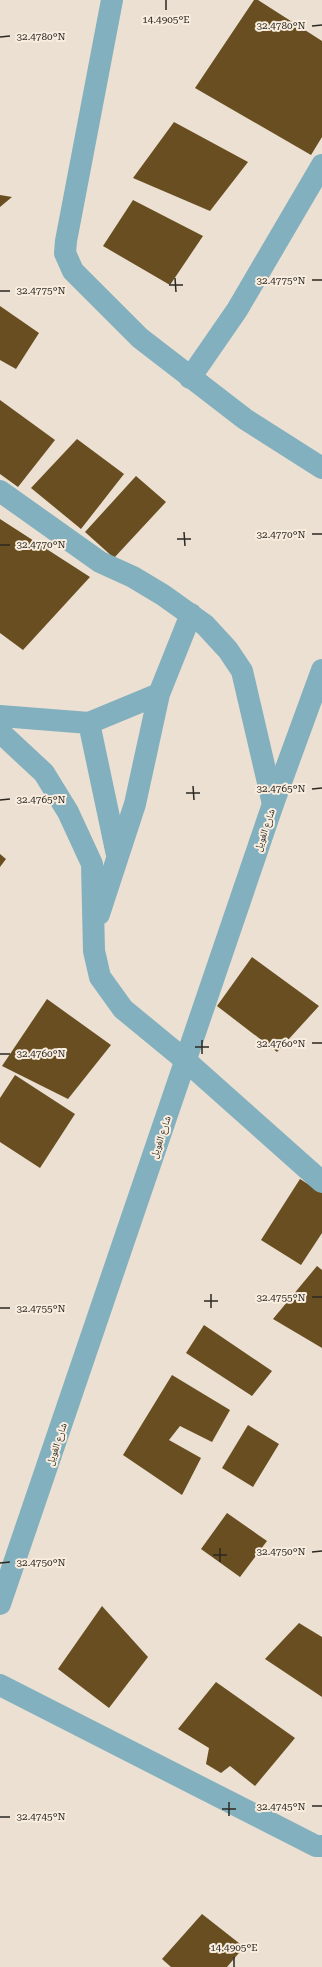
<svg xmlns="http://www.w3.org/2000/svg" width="322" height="1967" viewBox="0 0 322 1967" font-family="'Roboto Serif','Noto Naskh Arabic',serif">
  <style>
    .building { fill: #694e21 }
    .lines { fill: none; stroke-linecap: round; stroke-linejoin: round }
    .minor { stroke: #82b0bf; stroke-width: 22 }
    .tertiary { stroke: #82b0bf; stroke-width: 22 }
    .ticks { fill: none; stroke: #2c2822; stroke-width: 1.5 }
    .labels { text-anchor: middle; stroke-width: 4; stroke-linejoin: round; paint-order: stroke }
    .street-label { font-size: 10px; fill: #2c2822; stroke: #f8edde }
    .ticks-label { font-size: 10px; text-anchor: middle; fill: #2c2822; stroke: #f8edde; stroke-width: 4; stroke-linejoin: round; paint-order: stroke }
  </style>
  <rect width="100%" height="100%" fill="#ebe0d1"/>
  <!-- building -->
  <path class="building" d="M254,0H258L322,41V137L311,155L195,88Z
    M174,122L248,162L210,211L133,178Z
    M0,195L12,197L0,207Z
    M133,200L203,236L170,285L103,246Z
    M0,306L39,333L16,369L0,360Z
    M0,400L55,440L18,487L0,474Z
    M77,439L124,474L81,529L31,488Z
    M136,476L166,502L114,558L85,532Z
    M0,519L90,577L23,650L0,633Z
    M0,854L6,859L0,867Z
    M252,957L319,1006L277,1052L217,1006Z
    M47,999L111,1045L68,1099L2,1066Z
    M15,1075L75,1114L40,1168L0,1142V1098Z
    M300,1179L322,1193V1233L301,1265L261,1240Z
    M317,1266L322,1270V1348L273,1319Z
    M204,1325L272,1371L252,1396L186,1353Z
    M172,1375L230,1410L212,1442L180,1426L169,1440L201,1458L182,1495L123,1455Z
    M248,1425L279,1444L253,1487L222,1468Z
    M227,1513L267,1541L240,1577L201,1549Z
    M102,1606L148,1657L109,1708L58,1669Z
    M299,1623L322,1637V1697L265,1659Z
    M216,1682L295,1738L255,1786L230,1766L221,1773L206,1764L209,1748L178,1729Z
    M202,1914L244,1947L227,1967H171L162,1959Z"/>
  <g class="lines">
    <!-- minor -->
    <path class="minor" d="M112,0L66,241L65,253L73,271L140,338L245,419L322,468
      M190,378L237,310L322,165
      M0,491L100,562L133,577L163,595L205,625L228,650L242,671L273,804
      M0,716L89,723L159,694
      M89,723L117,855
      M0,732L44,773L68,812L92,864L94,951L100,977L123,1009L185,1060L322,1182
      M99,914L135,804L159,694L191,614
      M0,1685L316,1846H322"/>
    <!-- tertiary -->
    <path class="tertiary" d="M0,1604L273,804L322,670"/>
  </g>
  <!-- ticks -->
  <path class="ticks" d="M166,0V10M312,26L322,25M0,37L10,36M175,278L176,292M312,280H322M169,285H183M0,291H10M184,532L185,546M312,534H322M177,539H191M0,545H10M193,786L194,800M312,789L322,788M186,793H200M0,800L10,799M202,1040V1054M312,1043H322M195,1047H209M0,1054H10M211,1294V1308M312,1297H322M204,1301H218M0,1308H10M220,1548V1562M312,1552L322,1551M213,1555H227M0,1563L10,1562M229,1802V1816M312,1806H322M222,1809H236M0,1817H10M234,1957V1967"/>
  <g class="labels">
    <!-- street labels -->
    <g class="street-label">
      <text transform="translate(264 830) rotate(-71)" y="4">شارع الغويل</text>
      <text transform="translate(160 1137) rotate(-71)" y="4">شارع الغويل</text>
      <text transform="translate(56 1444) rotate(-71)" y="4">شارع الغويل</text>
    </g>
  </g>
  <g class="ticks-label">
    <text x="166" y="23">14.4905°E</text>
    <text x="281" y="29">32.4780°N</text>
    <text x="41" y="40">32.4780°N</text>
    <text x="281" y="284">32.4775°N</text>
    <text x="41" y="294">32.4775°N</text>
    <text x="281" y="538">32.4770°N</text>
    <text x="41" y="548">32.4770°N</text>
    <text x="281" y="792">32.4765°N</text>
    <text x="41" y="803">32.4765°N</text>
    <text x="281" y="1047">32.4760°N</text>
    <text x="41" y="1057">32.4760°N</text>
    <text x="281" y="1301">32.4755°N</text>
    <text x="41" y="1312">32.4755°N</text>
    <text x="281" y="1555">32.4750°N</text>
    <text x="41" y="1566">32.4750°N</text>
    <text x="281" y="1810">32.4745°N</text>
    <text x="41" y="1820">32.4745°N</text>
    <text x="234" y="1951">14.4905°E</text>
  </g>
</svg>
